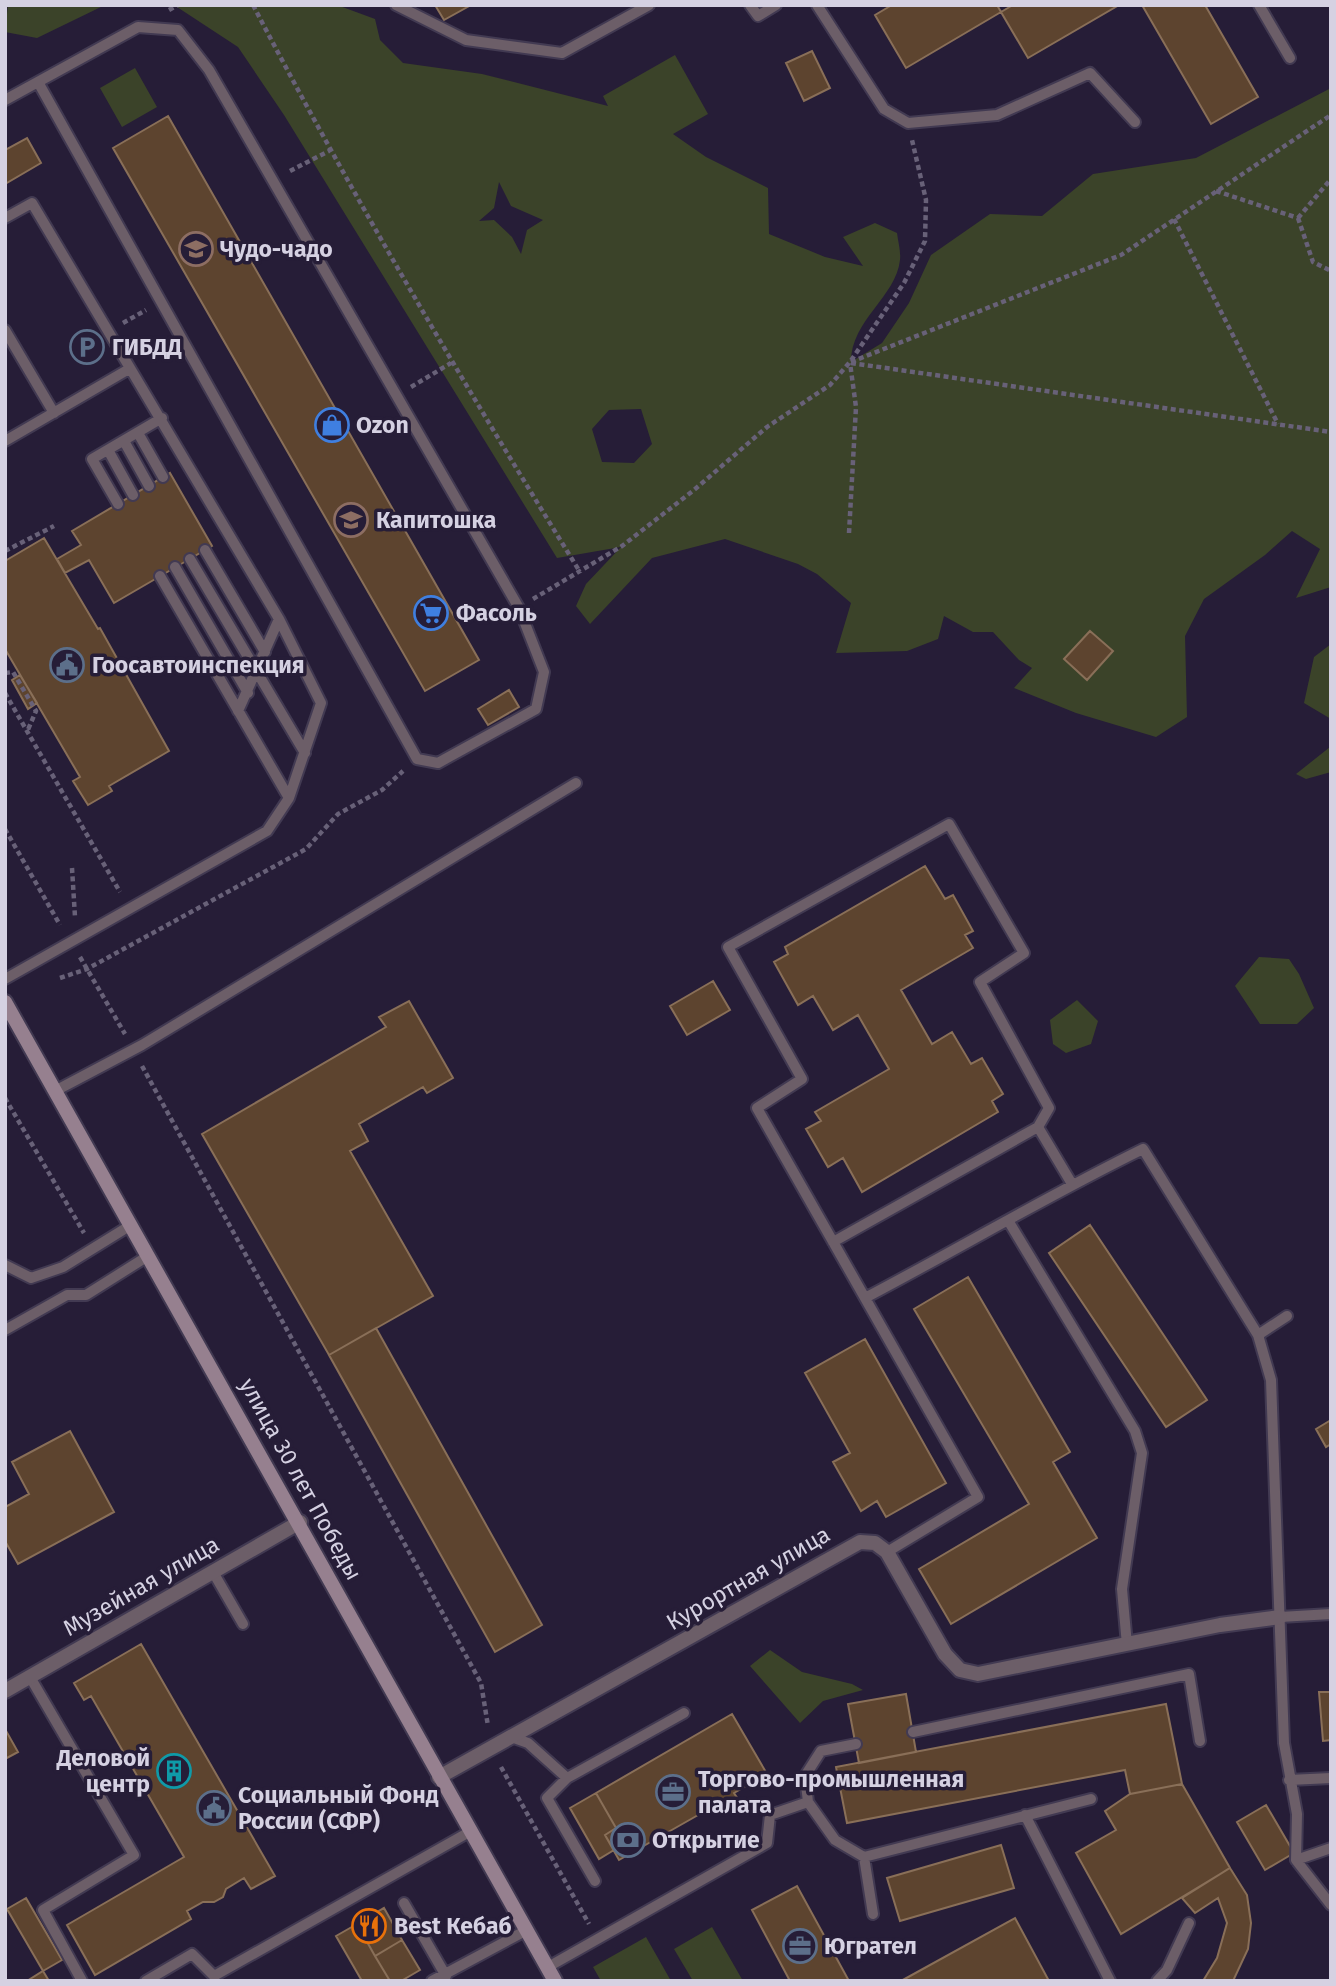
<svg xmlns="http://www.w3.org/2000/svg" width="1336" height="1986" viewBox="0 0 1336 1986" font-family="'Fira Sans',sans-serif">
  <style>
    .green { fill: #3b4329; fill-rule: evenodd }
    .building { fill: #5d442f; stroke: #896f58; stroke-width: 2 }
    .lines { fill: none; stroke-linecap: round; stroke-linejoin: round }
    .lane-casing { stroke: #423a52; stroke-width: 14 }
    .street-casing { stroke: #423a52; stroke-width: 18 }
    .secondary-casing { stroke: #423a52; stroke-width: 18 }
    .path { stroke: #686178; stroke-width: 4.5; stroke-dasharray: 5 3.5; stroke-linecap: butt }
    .lane { stroke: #6c5e68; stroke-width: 10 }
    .street { stroke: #6c5e68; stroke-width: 14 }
    .secondary { stroke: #96808f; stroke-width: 14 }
    .labels { text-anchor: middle; stroke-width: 7; stroke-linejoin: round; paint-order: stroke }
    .poi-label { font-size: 23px; font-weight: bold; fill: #d5d1e2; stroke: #261d37; text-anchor: start }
    .street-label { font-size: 23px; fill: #d5d1e2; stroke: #261d37 }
  </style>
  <rect width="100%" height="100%" fill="#261d37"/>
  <!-- green -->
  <path class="green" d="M8,5H105L37,38L5,32Z
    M174,5H337L375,19L380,40L403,63L482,74L608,106L603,96L675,55L708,114L673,134L706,157L768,188L769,234L825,257L863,266L843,237L875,223L897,233C898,241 901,252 900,260C896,297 851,320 851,362L882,343L909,303L931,255L990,214L1042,216L1093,174L1196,158L1331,88V587L1296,598L1320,549L1292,531L1265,555L1204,599L1185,636L1187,717L1156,737L1076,713L1014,688L1032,668L1019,660L993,632H973L944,616L938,639L907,651L836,653L851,603L817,574L798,564L725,539L652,558L590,624L576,606L586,584L621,547L557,558L284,115L238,47ZM499,182L511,206L543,220L527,230L521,254L512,237L494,220L479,221L494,208ZM641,409L652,444L634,463L602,462L592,429L609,410ZM1090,631L1113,651L1087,680L1064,659Z
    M135,68L157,107L122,127L100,88Z
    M1331,644V719L1304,703L1314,657Z
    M1330,747L1331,772L1306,779L1296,774Z
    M1259,957L1289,959L1299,974L1314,1008L1297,1024H1260L1235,986Z
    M1077,1000L1098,1021L1091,1044L1066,1053L1053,1044L1050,1020Z
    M770,1650L802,1672L852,1684L863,1690L823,1701L800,1723L750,1666Z
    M712,1927L743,1981H693L674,1949Z
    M646,1937L671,1981H601L593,1967Z"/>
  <!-- building -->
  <path class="building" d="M435,5H471L444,20Z
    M892,5H997L1001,12L906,68L875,15Z
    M1013,5H1119L1028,58L1001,12Z
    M1142,5H1205L1258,97L1211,124Z
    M812,51L830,88L804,101L786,63Z
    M168,116L479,660L425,691L113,148Z
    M27,138L41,163L5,184V150Z
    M170,473L212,546L114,603L89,560L65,573L57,559L81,545L72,531Z
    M44,538L98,629L100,628L169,751L109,786L112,791L88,805L73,781L80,777L5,649V561Z
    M1090,631L1113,651L1087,680L1064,659Z
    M20,675L37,703L28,709L12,680Z
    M509,690L519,707L488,725L478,709Z
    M925,866L945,899L953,895L973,931L965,935L973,948L901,990L932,1044L952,1032L971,1064L982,1058L1003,1094L992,1101L998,1112L862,1192L843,1158L828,1167L806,1129L821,1121L815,1112L889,1069L858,1015L833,1030L813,996L798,1005L774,962L788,954L785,947Z
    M713,981L730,1010L687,1035L670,1006Z
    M409,1001L453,1078L427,1093L423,1087L359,1124L368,1141L350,1151L433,1296L329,1355L202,1134L386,1027L379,1017Z
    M1090,1225L1207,1400L1166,1427L1049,1253Z
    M968,1277L1070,1452L1053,1462L1097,1538L951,1624L919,1569L1029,1504L914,1309Z
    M376,1328L542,1625L495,1652L329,1355Z
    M865,1339L946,1483L886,1517L877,1501L861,1511L833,1462L850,1453L805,1373Z
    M1331,1420V1444L1326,1447L1316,1429Z
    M70,1431L114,1512L18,1564L5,1541V1507L29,1494L12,1462Z
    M141,1644L275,1876L251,1889L244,1878L226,1889L223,1897L214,1902H203L187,1911L191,1919L95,1975L67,1925L184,1857L91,1696L84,1700L74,1683Z
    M1319,1692H1331V1740L1323,1741Z
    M906,1694L916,1752L859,1763L848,1704Z
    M1166,1704L1182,1784L1130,1794L1125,1770L847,1823L836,1767Z
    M732,1714L767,1774L734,1793L741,1804L727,1812L721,1802L619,1860L605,1835L616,1828L596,1793Z
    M5,1729L18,1752L5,1759Z
    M1182,1784L1230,1868L1121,1934L1076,1853L1116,1830L1105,1811L1130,1794Z
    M596,1793L616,1828L605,1835L614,1850L599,1859L570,1808Z
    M1266,1805L1294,1853L1265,1870L1237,1822Z
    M1001,1845L1014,1888L900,1921L887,1878Z
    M1230,1868L1247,1895L1251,1923L1248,1949L1233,1981H1203L1217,1958L1227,1923L1218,1898L1195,1913L1182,1898Z
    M797,1886L849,1981H790L752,1910Z
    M26,1898L62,1960L43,1971L7,1909Z
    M384,1908L402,1940L375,1956L357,1924Z
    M1015,1918L1049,1981H901Z
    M357,1924L375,1956L390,1981H362L336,1936Z
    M402,1940L420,1970L401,1981H390L375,1956Z
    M43,1971L49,1981H27Z"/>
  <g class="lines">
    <!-- lane casing -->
    <g class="lane-casing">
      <path id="lane" d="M396,5L466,40L562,53L649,5
        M750,5L758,16L776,5
        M817,5L884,109L908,123L997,115L1090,73L1135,122
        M1259,5L1290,58
        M5,100L138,27L178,30L209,70L519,608L544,672L536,709L438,763L417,759L38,82
        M5,218L32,203L279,619L321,703L289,798L267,831L5,979
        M5,330L54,413
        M138,433L163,477
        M5,441L129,369
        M124,441L149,486
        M108,450L133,495
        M118,504L92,459L162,418
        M205,550L265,652
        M190,559L305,753
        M175,567L248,693
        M160,576L289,798
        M238,711L279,619
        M55,1091L142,1045L576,783
        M1038,1127L1072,1184
        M1009,1222L1135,1431L1142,1453L1122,1589L1127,1645
        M833,1242L1038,1127L1049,1108L980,982L1024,953L949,824L728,947L802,1079L757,1108L865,1298
        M5,1265L31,1278L63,1267L131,1225
        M5,1330L67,1295H86L148,1256
        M1258,1335L1287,1316
        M887,1552L978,1497L865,1298C958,1249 1049,1195 1143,1149L1258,1335L1271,1380L1284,1743L1297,1814L1296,1860L1331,1905
        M213,1572L243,1624
        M1280,1617L1331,1614
        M30,1677L134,1855L43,1910L82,1981
        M913,1732L1189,1674L1200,1741
        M514,1738L528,1743L567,1778
        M856,1744L821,1751L805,1776L808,1802L835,1840L864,1857
        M1289,1780L1331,1778
        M1025,1815L1110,1981
        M1296,1860L1331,1848
        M595,1881L547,1798L567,1778L684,1713
        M404,1903L446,1976
        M873,1914L864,1857L1091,1799
        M548,1967L767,1843L770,1815L808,1802
        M146,1981L192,1954L214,1976L471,1831
        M432,1981L525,1931
        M1157,1981L1167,1970L1189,1923"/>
    </g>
    <!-- street casing -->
    <g class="street-casing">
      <path id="street" d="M5,1691L300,1522
        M439,1777L860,1542L875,1543L887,1552L945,1654L960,1670L978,1674L1220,1625L1280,1617"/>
    </g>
    <!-- secondary casing -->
    <g class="secondary-casing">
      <path id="secondary" d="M5,1002L555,1981"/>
    </g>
    <!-- path -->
    <path class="path" d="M253,5C354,199 465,386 580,572
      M169,10L178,5
      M290,171L329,151
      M1216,191L1298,218
      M1298,218L1313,262L1331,271
      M1298,218L1331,179
      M1174,219L1278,424
      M123,323L146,310
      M851,362L1121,255L1331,115
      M851,363L1331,432
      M411,387L451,363
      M849,533L856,407L850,363
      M5,551L54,526
      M533,599L622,546L694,490L767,427L830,385L850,362L904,283L925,241L926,200L912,140
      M5,673L13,672L36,711L27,732
      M5,693L120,892
      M5,829L60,925
      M72,868L75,917
      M80,957L125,1034
      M60,978L87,969L306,849L338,814L382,790L403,771
      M142,1066L481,1683L488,1726
      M5,1098L84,1233
      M501,1767L589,1924"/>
    <!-- lane -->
    <use href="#lane" class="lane"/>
    <!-- street -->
    <use href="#street" class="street"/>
    <!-- secondary -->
    <use href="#secondary" class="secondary"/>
  </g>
  <!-- icons -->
  <defs>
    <g id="school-ring" transform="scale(1.75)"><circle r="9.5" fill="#261d37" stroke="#8d6e63" stroke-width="1.5"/><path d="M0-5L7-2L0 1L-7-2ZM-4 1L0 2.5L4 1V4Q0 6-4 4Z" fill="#8d6e63"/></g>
    <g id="parking-ring" transform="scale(1.75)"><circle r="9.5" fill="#261d37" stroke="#5c6f8a" stroke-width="1.5"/><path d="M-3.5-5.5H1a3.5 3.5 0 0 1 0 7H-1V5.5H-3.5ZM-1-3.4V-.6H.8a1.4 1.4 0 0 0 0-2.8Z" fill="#5c6f8a"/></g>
    <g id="shop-ring" transform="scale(1.75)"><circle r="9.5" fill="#261d37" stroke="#3f7fe0" stroke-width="1.5"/><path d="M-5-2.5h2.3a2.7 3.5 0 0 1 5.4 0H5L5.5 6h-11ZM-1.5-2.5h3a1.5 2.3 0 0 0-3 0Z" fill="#3f7fe0"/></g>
    <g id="supermarket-ring" transform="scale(1.75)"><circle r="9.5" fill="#261d37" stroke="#3f7fe0" stroke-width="1.5"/><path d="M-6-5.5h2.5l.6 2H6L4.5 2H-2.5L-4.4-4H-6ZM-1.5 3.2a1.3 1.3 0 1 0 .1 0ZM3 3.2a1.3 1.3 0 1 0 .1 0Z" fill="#3f7fe0"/></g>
    <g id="civic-ring" transform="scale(1.75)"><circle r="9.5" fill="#261d37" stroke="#5c6f8a" stroke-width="1.5"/><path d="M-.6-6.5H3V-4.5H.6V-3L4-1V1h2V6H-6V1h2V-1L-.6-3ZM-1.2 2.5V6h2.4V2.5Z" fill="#5c6f8a"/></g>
    <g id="building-ring" transform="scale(1.75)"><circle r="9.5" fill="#261d37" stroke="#0f9aa8" stroke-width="1.5"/><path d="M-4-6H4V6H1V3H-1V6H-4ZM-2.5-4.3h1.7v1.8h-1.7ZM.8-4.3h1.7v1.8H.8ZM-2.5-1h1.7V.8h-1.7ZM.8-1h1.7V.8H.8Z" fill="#0f9aa8"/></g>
    <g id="office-ring" transform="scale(1.75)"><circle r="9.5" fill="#261d37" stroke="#5c6f8a" stroke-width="1.5"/><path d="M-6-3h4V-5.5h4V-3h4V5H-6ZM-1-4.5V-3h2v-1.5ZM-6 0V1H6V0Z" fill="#5c6f8a"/></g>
    <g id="bank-ring" transform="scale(1.75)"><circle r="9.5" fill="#261d37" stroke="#5c6f8a" stroke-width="1.5"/><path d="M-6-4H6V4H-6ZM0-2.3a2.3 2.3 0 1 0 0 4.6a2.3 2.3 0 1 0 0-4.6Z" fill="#5c6f8a"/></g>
    <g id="restaurant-ring" transform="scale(1.75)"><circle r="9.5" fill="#261d37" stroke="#e8710a" stroke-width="1.5"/><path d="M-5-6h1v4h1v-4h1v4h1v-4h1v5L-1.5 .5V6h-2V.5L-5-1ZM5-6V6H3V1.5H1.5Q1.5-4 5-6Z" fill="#e8710a"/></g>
  </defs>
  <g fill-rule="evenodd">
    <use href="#school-ring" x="196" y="249"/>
    <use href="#parking-ring" x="87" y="347"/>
    <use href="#shop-ring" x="332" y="425"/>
    <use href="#school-ring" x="351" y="520"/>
    <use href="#supermarket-ring" x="431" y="613"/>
    <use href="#civic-ring" x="67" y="665"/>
    <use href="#building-ring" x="174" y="1771"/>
    <use href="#office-ring" x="673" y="1792"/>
    <use href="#civic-ring" x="214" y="1808"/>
    <use href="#bank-ring" x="628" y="1840"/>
    <use href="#restaurant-ring" x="369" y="1926"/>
    <use href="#office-ring" x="800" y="1946"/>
  </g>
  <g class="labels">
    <!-- poi labels -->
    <g class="poi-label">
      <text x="220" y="257">Чудо-чадо</text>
      <text x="112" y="355">ГИБДД</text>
      <text x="356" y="433">Ozon</text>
      <text x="376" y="528">Капитошка</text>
      <text x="456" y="621">Фасоль</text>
      <text x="92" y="673">Гоосавтоинспекция</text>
      <text x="150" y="1766" text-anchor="end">Деловой<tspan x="150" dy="26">центр</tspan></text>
      <text x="698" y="1787">Торгово-промышленная<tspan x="698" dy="26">палата</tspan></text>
      <text x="238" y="1803">Социальный Фонд<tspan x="238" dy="26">России (СФР)</tspan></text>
      <text x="652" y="1848">Открытие</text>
      <text x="394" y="1934">Best Кебаб</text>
      <text x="824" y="1954">Югрател</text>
    </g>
    <!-- street labels -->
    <g class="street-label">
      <text transform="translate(301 1479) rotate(61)" y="8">улица 30 лет Победы</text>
      <text transform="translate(748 1578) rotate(-30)" y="8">Курортная улица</text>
      <text transform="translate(141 1586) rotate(-30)" y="8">Музейная улица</text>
    </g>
  </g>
  <!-- border -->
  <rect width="1336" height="1986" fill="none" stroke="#d5d1e2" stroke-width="14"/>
</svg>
